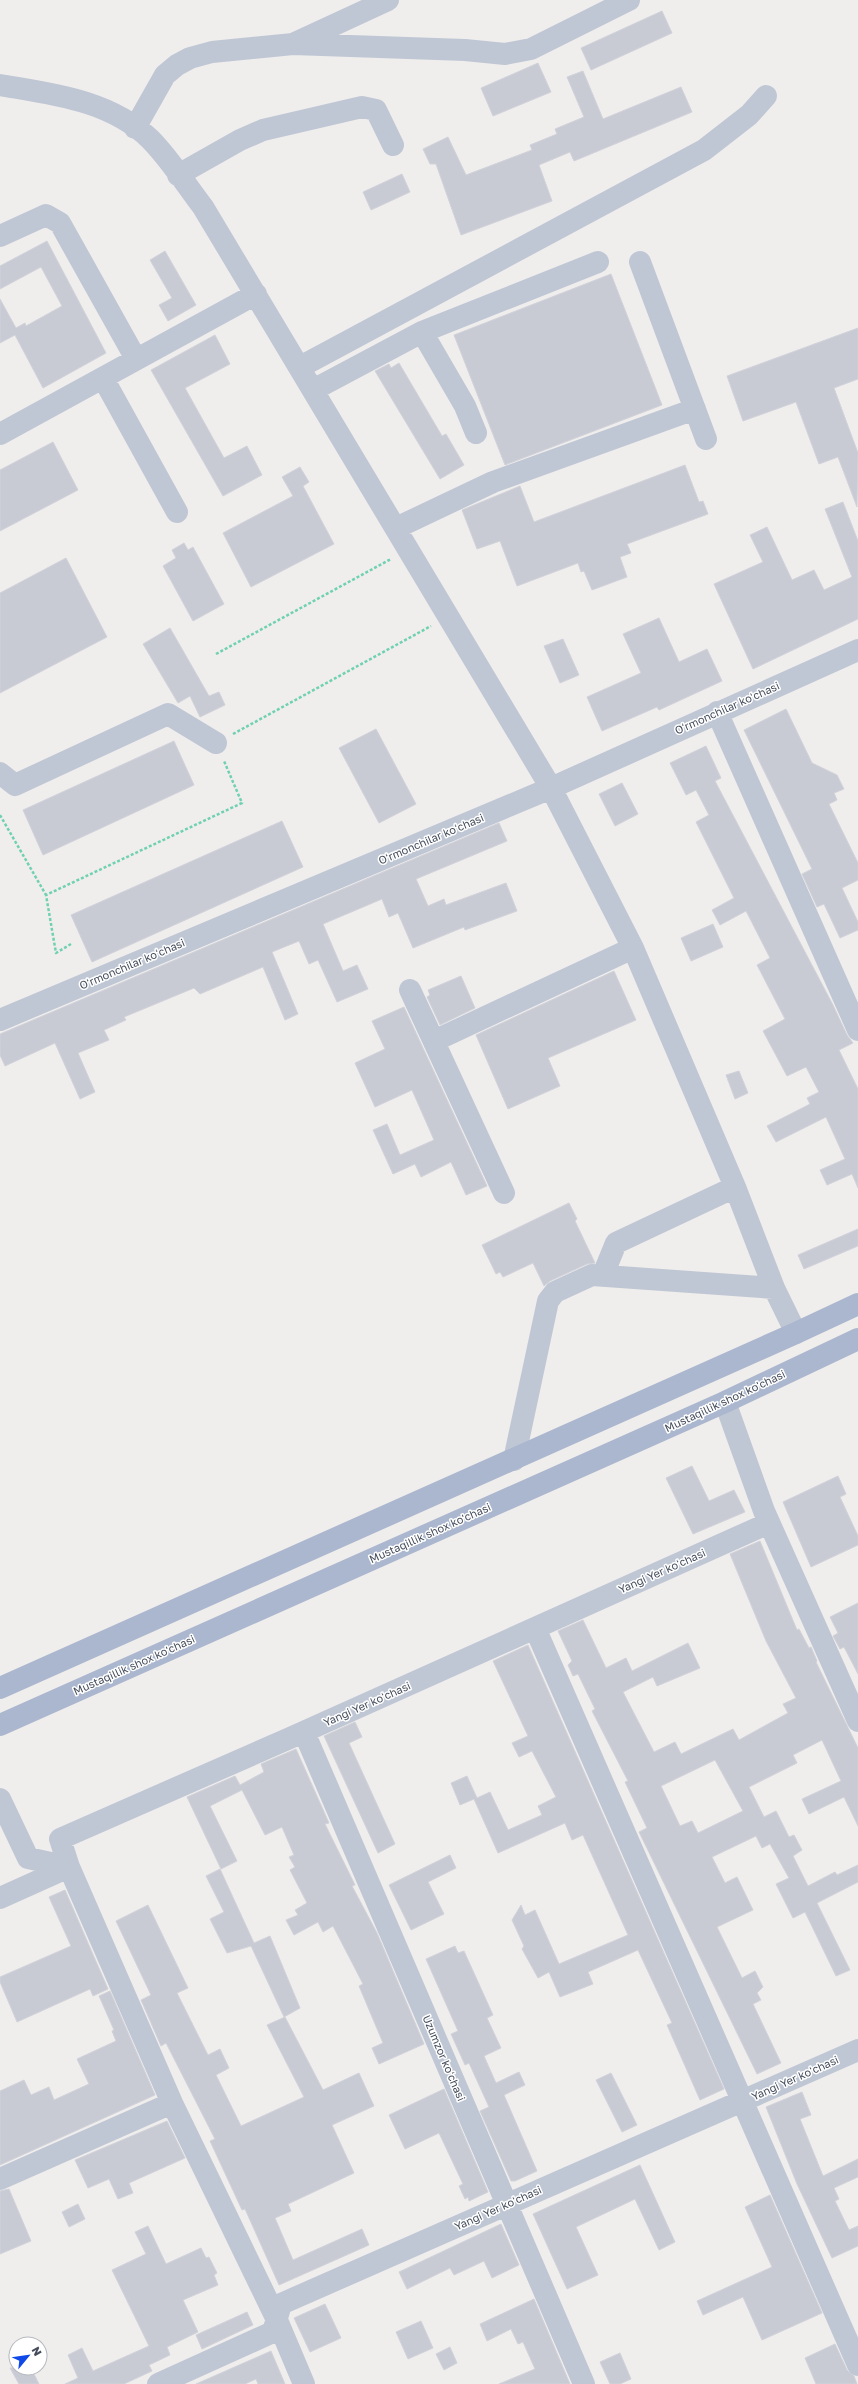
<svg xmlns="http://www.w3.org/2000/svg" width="858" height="2384" viewBox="0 0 858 2384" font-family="'Golos Text',sans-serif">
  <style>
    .building { fill: #c9cbd4; stroke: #d1d2da; fill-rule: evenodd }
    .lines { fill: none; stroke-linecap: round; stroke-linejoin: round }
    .path { stroke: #6fd1b1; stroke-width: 2.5; stroke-dasharray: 3 2; stroke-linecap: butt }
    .minor { stroke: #c0c7d4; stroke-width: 22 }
    .major { stroke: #abb7ce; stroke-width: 22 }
    .labels { text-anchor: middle; stroke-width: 3; stroke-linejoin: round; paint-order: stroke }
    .street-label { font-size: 11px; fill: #454d5c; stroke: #fff }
  </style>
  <rect width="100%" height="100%" fill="#f0eeed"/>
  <!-- building -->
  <path class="building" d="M662,11L672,33L591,70L581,48Z
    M538,63L551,92L493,116L481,88Z
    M583,71L603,119L681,87L692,112L574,161L570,152L539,165L552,201L461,235L436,164H430L423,149L448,137L466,175L532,150L530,145L557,134L555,129L584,117L567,77Z
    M402,174L410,192L371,210L363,192Z
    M47,241L106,353L43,388L15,335L0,343V299L16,328L25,323L26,326L62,306L41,267L0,289V266Z
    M165,251L196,305L168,321L159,305L172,298L150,260Z
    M611,274L662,405L505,465L454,335Z
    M858,328V379L834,388L858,453L857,507L838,457L819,464L796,402L743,421L727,376Z
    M215,335L230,364L185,388L224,458L247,446L262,475L223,496L151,370Z
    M399,363L442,436L446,434L464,465L440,479L375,371L389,364L391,368Z
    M53,442L78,490L0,531V470Z
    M685,465L699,502L703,501L708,514L627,544L631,553L620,557L627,577L592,590L584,571L581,572L578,563L517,586L500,541L477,549L462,510L520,486L534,522Z
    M300,467L309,482L303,486L334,544L251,587L223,533L293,496L282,477Z
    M843,502L858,541V619L753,669L714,584L763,562L750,535L767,527L792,580L814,570L824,590L852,577L825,509Z
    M184,543L188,550L193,547L224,604L193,621L163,566L176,558L172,550Z
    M66,558L107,637L0,693V593Z
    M659,618L679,662L707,649L722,681L659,710L657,707L602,731L587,697L641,673L623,634Z
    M170,628L209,696L219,692L225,705L200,717L190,696L178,703L143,644Z
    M563,639L579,675L560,683L544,646Z
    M786,709L812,763L837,775L844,789L834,793L837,800L829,804L858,863V880L842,888L858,922V930L840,938L824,904L817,907L802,874L812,869L744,730Z
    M376,729L416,804L379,823L339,748Z
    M174,741L194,785L43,855L23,810Z
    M706,746L721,778L715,781L833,1005L847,1035L853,1043L839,1050L858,1089V1188L852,1174L827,1185L820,1170L845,1159L826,1117L776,1142L767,1126L810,1104L807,1098L819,1092L806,1067L787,1076L763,1031L785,1019L757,965L770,958L746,911L720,925L712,910L734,898L696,822L709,815L696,790L686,795L670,763Z
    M622,783L638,814L615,826L599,794Z
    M282,821L303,867L92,962L71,915Z
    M499,823L507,841L416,879L428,906L444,899L446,905L506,883L517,911L465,930L464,927L413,948L398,913L389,917L382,899L323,924L343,971L357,965L368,989L337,1002L318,960L309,964L299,941L272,952L298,1014L285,1020L263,967L200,994L194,988L124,1017L126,1020L104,1030L109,1040L78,1053L95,1092L80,1099L55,1043L5,1066L0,1055V1034Z
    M713,924L723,947L691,961L681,938Z
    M614,971L636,1020L548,1058L560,1086L508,1109L476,1035Z
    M461,976L475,1008L440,1025L427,997L430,995L428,990Z
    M404,1007L487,1186L466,1195L451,1162L421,1177L415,1164L393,1174L373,1130L387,1124L400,1155L434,1140L412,1090L375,1107L355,1063L385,1049L372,1021Z
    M739,1071L748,1093L735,1099L726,1075Z
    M569,1203L577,1219L575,1221L595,1263L587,1264L550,1281L544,1286L533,1263L503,1277L500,1272L496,1274L482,1245Z
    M858,1229V1246L804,1269L798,1255Z
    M692,1466L709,1501L734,1490L745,1512L693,1534L666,1478Z
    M838,1476L846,1494L840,1497L858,1536V1545L811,1567L783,1502Z
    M760,1541L797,1630L799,1629L809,1648L811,1647L817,1661L816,1662L858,1748V1826L844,1797L809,1814L802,1799L841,1781L822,1740L793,1755L797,1763L749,1787L764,1817L776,1811L789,1837L794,1835L802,1850L793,1856L808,1886L835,1872L837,1875L858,1865V1882L817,1903L850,1970L836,1976L805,1912L793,1918L776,1884L789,1878L770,1844L762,1848L756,1836L712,1857L725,1883L737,1877L753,1910L717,1927L742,1978L755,1971L763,1987L757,1993L761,2000L753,2004L781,2063L757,2074L639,1832L647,1828L625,1782L628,1781L592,1711L595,1709L578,1674L573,1676L568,1665L572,1661L558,1631L583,1620L606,1668L626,1658L632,1671L688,1643L700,1668L657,1686L653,1677L623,1692L654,1752L675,1742L681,1754L733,1729L739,1740L788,1713L783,1704L796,1698L766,1641L730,1554ZM715,1760L743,1811L698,1833L692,1821L680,1826L661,1786Z
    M858,1603V1674L844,1647L840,1649L833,1636L838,1633L830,1617Z
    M528,1645L724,2089L700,2100L667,2025L672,2023L638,1950L588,1972L593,1984L560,1997L549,1972L538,1978L522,1949L524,1946L512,1920L521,1905L525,1915L535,1910L559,1964L628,1935L583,1835L572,1840L565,1823L498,1853L474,1799L460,1805L451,1783L467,1776L477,1798L490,1792L508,1830L542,1815L538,1806L556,1797L532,1751L519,1757L512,1743L528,1736L493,1661Z
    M355,1722L362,1737L349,1743L395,1844L378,1853L324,1736Z
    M296,1749L329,1823L325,1824L355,1885L352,1886L377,1933L424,2044L379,2064L372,2048L383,2043L359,1986L363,1984L333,1926L323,1932L318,1922L294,1935L286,1920L298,1915L295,1910L307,1903L290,1870L295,1867L289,1857L294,1855L282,1827L265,1835L242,1790L210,1806L237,1861L221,1869L187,1797L235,1776L240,1785L264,1772L261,1764Z
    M450,1855L456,1868L428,1882L444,1914L411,1930L389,1885Z
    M220,1869L254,1943L270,1936L300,2008L284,2017L251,1946L227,1953L210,1919L224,1912L206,1876Z
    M65,1890L108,1989L93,1996L90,1989L17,2022L0,1982V1977L71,1946L49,1897Z
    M148,1905L188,1988L177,1993L208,2055L220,2049L229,2068L216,2075L241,2126L304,2097L267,2025L285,2017L323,2090L359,2073L374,2106L332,2125L354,2173L288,2204L291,2211L275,2218L293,2260L362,2229L369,2245L279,2285L245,2209L242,2210L210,2141L215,2139L166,2043L161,2046L141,2000L151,1995L116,1921Z
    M455,1946L458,1953L464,1951L493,2015L487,2018L501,2048L484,2056L496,2083L519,2072L525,2085L504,2095L537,2171L515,2181H511L480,2111L489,2107L469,2063L465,2065L451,2034L458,2031L426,1959Z
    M110,1991L155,2095L0,2165V2091L24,2080L31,2095L49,2087L54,2100L89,2084L77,2059L116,2041L112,2031L114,2030L99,1996Z
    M611,2073L637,2125L622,2132L596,2080Z
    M444,2089L488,2192L469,2201L468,2197L465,2199L459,2186L463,2184L439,2133L405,2149L389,2115Z
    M802,2092L811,2115L800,2119L823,2176L858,2159V2177L834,2188L839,2199L835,2201L849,2230L858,2226V2246L832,2258L797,2184L766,2107Z
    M167,2121L185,2158L129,2183L133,2193L118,2199L109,2179L88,2188L75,2160Z
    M640,2165L675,2242L659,2250L635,2199L576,2227L598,2275L567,2289L533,2214Z
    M9,2189L31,2241L0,2254V2191Z
    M770,2195L822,2313L762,2340L743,2297L703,2315L697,2301L772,2267L745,2207Z
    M78,2204L85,2219L69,2227L62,2212Z
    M501,2224L519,2265L492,2278L484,2261L454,2275L450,2268L407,2289L399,2272Z
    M148,2226L166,2264L201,2248L206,2258L209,2257L217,2273L214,2275L218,2285L183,2300L198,2332L167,2347L170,2355L149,2365L152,2371L124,2384H65L78,2378L68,2355L82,2348L93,2371L149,2346L112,2270L146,2254L135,2232Z
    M534,2299L570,2384H499L535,2369L523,2342L518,2344L511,2329L487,2341L480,2324Z
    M325,2304L341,2338L310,2352L294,2318Z
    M247,2312L253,2325L202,2349L196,2335Z
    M421,2321L433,2348L408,2359L396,2332Z
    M835,2344L847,2370L854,2376L857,2384H816L805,2358Z
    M450,2347L457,2363L444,2370L436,2354Z
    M271,2351L285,2384H258L256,2379L245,2384H196Z
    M620,2353L631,2379L620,2384H610L600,2362Z
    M10,2368H31L39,2384H19Z"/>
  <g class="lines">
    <!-- path -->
    <path class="path" d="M216,654L391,559
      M233,734L431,626
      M0,815L46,895
      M71,944L56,953L46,895L242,803L224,761"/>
    <!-- minor -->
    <path class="minor" d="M295,43L388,0
      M0,85C52,94 110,100 150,139C170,159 186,185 203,207L551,788L633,948L735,1187L774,1288L796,1333
      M135,128L165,75L177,65L190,58L212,52L293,44L465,50L505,54L531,49L629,0
      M178,175L240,140L263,130L362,107L376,110L393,145
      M0,236L46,215L60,223L136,359
      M640,262L706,439
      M422,332L465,406L476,433
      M300,367L704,150L749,115L766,96
      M103,378L177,512
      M313,390L422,332L598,262
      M0,434L256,294
      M396,528L493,482L695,409
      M717,712L858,1030
      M0,773L15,785L168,714L216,743
      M410,990L504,1193
      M0,1020L551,788L858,650
      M434,1041L633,948
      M603,1275L616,1243L735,1187
      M725,1402L764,1511L858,1721
      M514,1460L548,1301L555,1292L592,1275L774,1288
      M535,1628L858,2365
      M304,1732L584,2384
      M0,1799L28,1858L69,1867L172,2103L277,2320L304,2384
      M0,1898L69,1867L60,1839L290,1738L769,1523
      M0,2179L172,2103
      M158,2384L273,2332L281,2304L858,2050"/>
    <!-- major -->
    <path class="major" d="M0,1688L796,1333L858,1304
      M0,1725L725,1402L858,1339"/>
  </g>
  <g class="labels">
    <!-- street labels -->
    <g class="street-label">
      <text transform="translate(727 708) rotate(-24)" y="4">Oʻrmonchilar koʻchasi</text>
      <text transform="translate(431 839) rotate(-23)" y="4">Oʻrmonchilar koʻchasi</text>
      <text transform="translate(132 964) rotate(-23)" y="4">Oʻrmonchilar koʻchasi</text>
      <text transform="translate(725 1401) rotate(-25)" y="4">Mustaqillik shox ko'chasi</text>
      <text transform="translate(430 1533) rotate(-24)" y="4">Mustaqillik shox ko'chasi</text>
      <text transform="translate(662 1571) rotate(-24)" y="4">Yangi Yer koʻchasi</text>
      <text transform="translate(134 1665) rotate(-24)" y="4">Mustaqillik shox ko'chasi</text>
      <text transform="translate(367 1704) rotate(-24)" y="4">Yangi Yer koʻchasi</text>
      <text transform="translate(444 2058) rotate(67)" y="4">Uzumzor koʻchasi</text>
      <text transform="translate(795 2078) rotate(-24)" y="4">Yangi Yer koʻchasi</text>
      <text transform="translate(498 2208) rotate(-24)" y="4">Yangi Yer koʻchasi</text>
    </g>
  </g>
  <!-- north arrow -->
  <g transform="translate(28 2356) rotate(61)"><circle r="19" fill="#ffffff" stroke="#b5b8be"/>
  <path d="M0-3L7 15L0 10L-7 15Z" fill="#0f49e8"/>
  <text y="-6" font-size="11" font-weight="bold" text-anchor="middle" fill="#454d5c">N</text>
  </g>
</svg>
